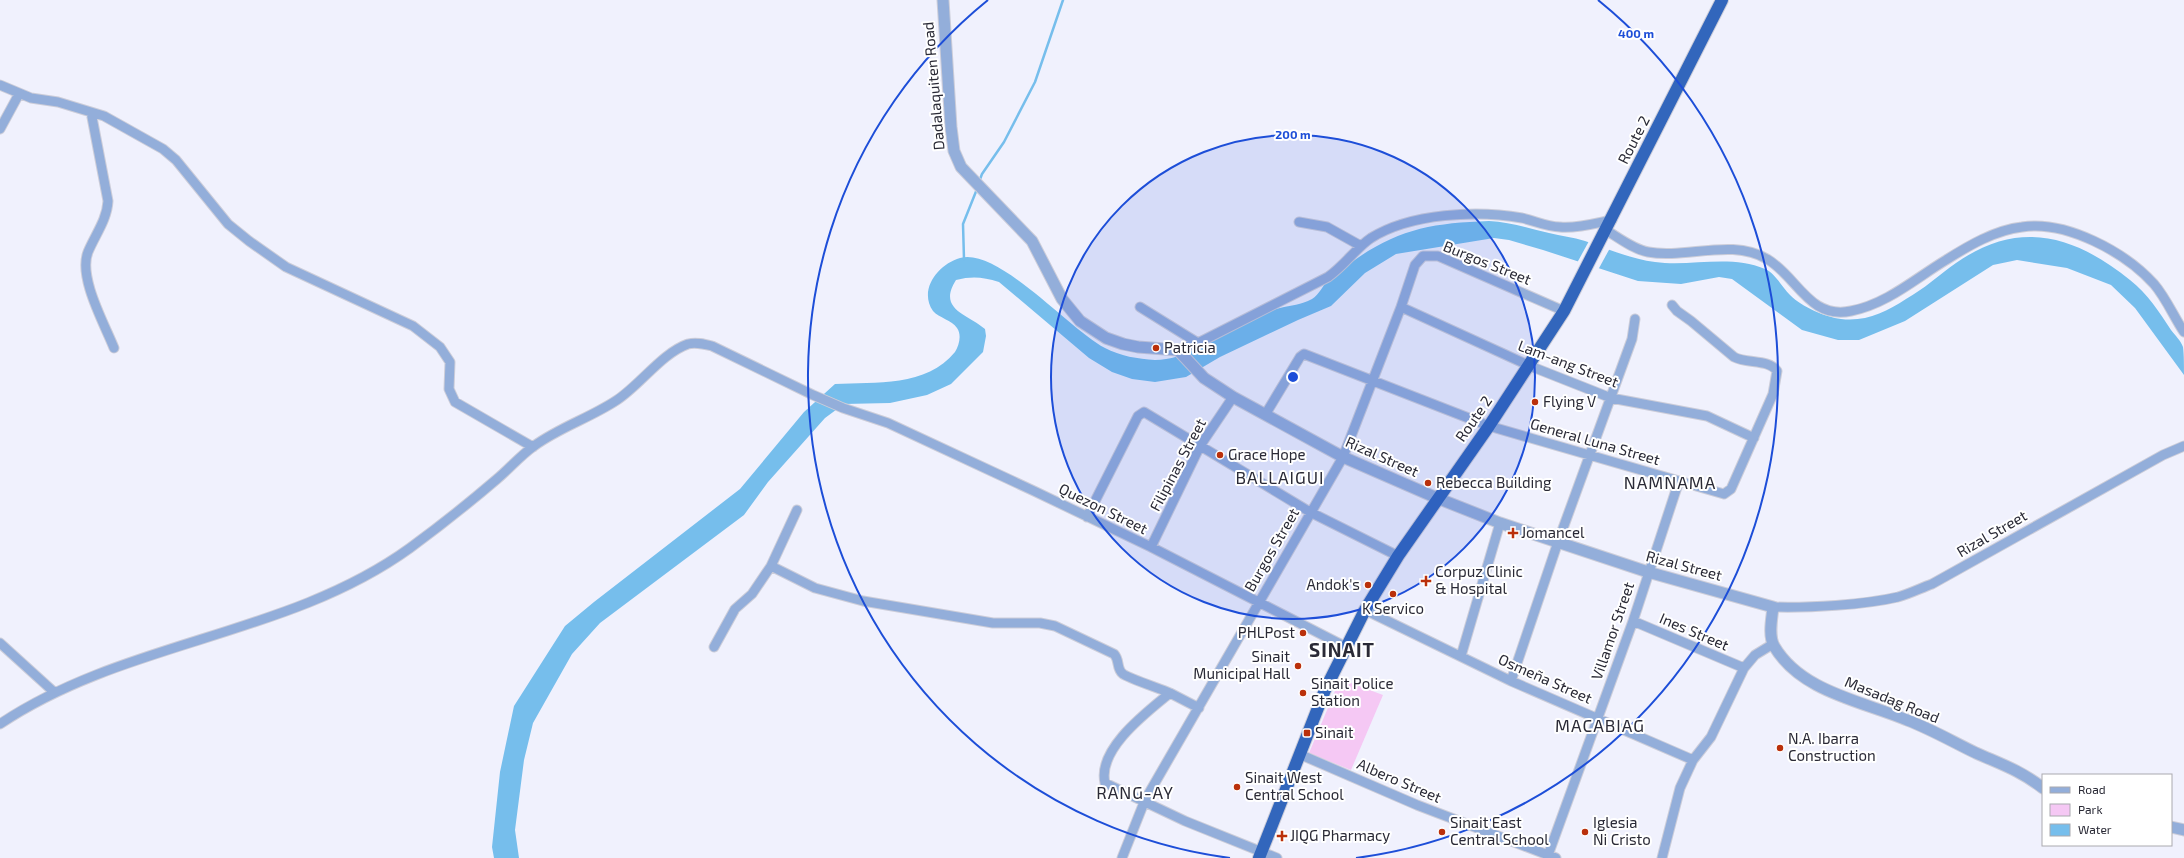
<svg xmlns="http://www.w3.org/2000/svg" width="2184" height="858" viewBox="0 0 2184 858" font-family="'Exo 2',sans-serif">
  <style>
    .green { fill: #f5c8f4 }
    .water { fill: #76beec }
    .pier { fill: #f0f1fd }
    .lines { fill: none; stroke-linecap: round; stroke-linejoin: round }
    .stream { stroke: #76beec; stroke-width: 2.5 }
    .minor-casing { stroke: #cccdd9; stroke-width: 11 }
    .tertiary-casing { stroke: #cccdd9; stroke-width: 13 }
    .trunk-casing { stroke: #cccdd9; stroke-width: 14 }
    .minor { stroke: #93aeda; stroke-width: 9 }
    .tertiary { stroke: #93aeda; stroke-width: 11 }
    .trunk { stroke: #3266bc; stroke-width: 12 }
    .ring { fill: none; stroke: #1d4ed8; stroke-width: 2 }
    .poi-dot { fill: #ba300b; stroke: #fff; stroke-width: 1.5 }
    .labels { text-anchor: middle; stroke-width: 4; stroke-linejoin: round; paint-order: stroke }
    .street-label { font-size: 15px; fill: #2a2a36; stroke: #fff }
    .poi-label { font-size: 15px; fill: #2a2a36; stroke: #fff; text-anchor: start }
    .quarter-label { font-size: 17px; letter-spacing: 1px; fill: #2a2a36; stroke: #fff }
    .district-label { font-size: 19px; font-weight: bold; letter-spacing: 1px; fill: #2a2a36; stroke: #fff }
    .centre { fill: #1d4ed8; stroke: #fff; stroke-width: 2 }
    .ring-label { font-size: 12px; text-anchor: middle; font-weight: bold; fill: #1d4ed8; stroke: #fff; stroke-width: 4; stroke-linejoin: round; paint-order: stroke }
  </style>
  <rect width="100%" height="100%" fill="#f0f1fd"/>
  <!-- green -->
  <path class="green" d="M1340,679L1383,695L1351,770L1309,753Z"/>
  <!-- water -->
  <path class="water" d="M1489,221C1509,222 1529,228 1549,233C1561,236 1573,237 1585,241C1608,249 1631,259 1655,262C1691,267 1730,254 1765,269C1775,273 1782,287 1790,295C1802,307 1825,317 1841,319C1866,322 1886,312 1906,299C1924,289 1939,275 1956,263C2019,219 2074,235 2130,280C2148,294 2159,312 2171,330C2175,335 2181,341 2183,347C2184,354 2184,367 2184,375L2135,308L2111,285L2067,268L2017,260L1993,265L1905,321L1859,340H1838L1802,330L1732,279L1719,277L1681,284L1638,281L1543,250L1509,240L1494,238L1396,254L1365,273L1331,306L1298,320L1220,357L1186,377L1155,382L1132,379L1112,372L1089,358L999,282C983,277 972,276 956,280C937,310 968,314 985,329L986,336L983,352L951,384L927,395L890,403L844,404L825,418L768,482L744,515L600,623L572,654L533,723L524,760L515,830L519,858H494L492,847L500,772L514,706L565,626L594,602L740,489L804,412L835,384C875,382 927,387 955,352C959,346 962,335 957,328C952,320 939,318 933,311C918,289 939,264 960,258C998,247 1070,330 1105,348C1120,356 1138,359 1155,360C1185,360 1214,339 1241,325C1253,318 1265,311 1280,308C1291,305 1301,305 1312,299C1319,295 1323,285 1328,280C1333,275 1340,271 1345,267C1394,230 1429,223 1489,221Z"/>
  <!-- pier -->
  <path class="pier" d="M1589,241L1610,248L1598,270L1577,263Z"/>
  <g class="lines">
    <!-- stream -->
    <path class="stream" d="M979,182L982,174L1004,142L1035,82L1063,0
      M964,259L963,224L977,189"/>
    <!-- minor casing -->
    <g class="minor-casing">
      <path id="minor" d="M0,85L31,98L58,102L104,116L163,149L176,160L228,224L249,241L286,267L413,326L440,347L450,362L449,389L455,402L533,447
        M91,112L108,201C107,220 95,235 88,252C78,277 104,323 114,348
        M0,129L19,94
        M1299,222L1327,227L1361,246
        M1606,230C1619,238 1633,249 1648,252C1686,259 1732,238 1767,259C1797,276 1809,320 1851,311C1887,304 1916,278 1946,260C1968,246 1995,230 2022,227C2066,220 2125,252 2154,284C2166,298 2174,317 2184,332
        M1140,307L1198,343
        M1401,307L1530,366L1611,398L1707,416L1754,438
        M1178,350L1198,343L1328,277C1345,265 1356,248 1371,238C1411,213 1477,210 1522,218C1535,221 1547,227 1560,227C1575,229 1597,223 1612,220
        M1265,415L1300,357L1304,354L1489,426L1724,494L1731,489L1773,394L1777,371C1769,359 1747,364 1734,357L1691,321L1677,311L1672,305
        M1087,517L1138,416L1144,412L1310,512L1398,556
        M1151,547L1200,446L1233,397
        M771,566L815,588L863,601L993,623H1040L1055,626L1114,654C1120,660 1116,669 1123,674C1128,678 1161,689 1170,693
        M1773,607C1808,608 1864,605 1898,597C1909,594 1921,588 1932,584L2163,455L2184,446
        M1365,610L1511,681L1693,760L1711,737L1744,668L1755,655L1773,644
        M1633,621L1744,668
        M0,643L54,692
        M714,647L735,609L752,594L771,566L797,510
        M1461,656L1500,523
        M1511,681L1558,542L1632,339L1635,319
        M1199,708L1170,693C1147,712 1097,749 1105,783L1185,821L1277,858
        M0,724C125,640 287,637 410,548C440,526 469,503 497,479C510,468 521,455 534,446C560,427 590,418 617,400C640,385 662,353 688,344C696,342 704,344 712,346L813,395L843,408L888,423L1034,491L1151,547L1346,647
        M1299,754L1417,805L1556,858
        M1122,858L1145,800L1343,457L1401,307L1415,265L1423,256H1438L1564,311
        M1547,858L1633,621L1679,481
        M1662,858L1680,788L1693,760"/>
    </g>
    <!-- tertiary casing -->
    <g class="tertiary-casing">
      <path id="tertiary" d="M943,0L951,127L954,151L961,167L1032,241L1062,299L1080,321L1106,338L1123,344L1138,347L1178,350L1204,378L1233,397L1343,457L1437,498L1500,523L1648,572L1773,607C1772,618 1768,635 1774,646C1801,692 1862,701 1907,720C1931,729 1953,742 1976,753C2003,765 2019,770 2043,788
        M2171,827L2184,830"/>
    </g>
    <!-- trunk casing -->
    <g class="trunk-casing">
      <path id="trunk" d="M1259,858L1325,690L1365,610L1398,556L1489,426L1564,311L1722,0"/>
    </g>
    <!-- minor -->
    <use href="#minor" class="minor"/>
    <!-- tertiary -->
    <use href="#tertiary" class="tertiary"/>
    <!-- trunk -->
    <use href="#trunk" class="trunk"/>
  </g>
  <!-- distance rings -->
  <circle cx="1293" cy="377" r="242" fill="#1d4ed8" fill-opacity=".12"/>
  <g class="ring">
    <circle cx="1293" cy="377" r="242"/>
    <path d="M1230 858A485 485 0 0 1 988 0M1598 0A485 485 0 0 1 1356 858"/>
  </g>
  <!-- markers -->
  <g class="poi-dot">
    <circle cx="1156" cy="348" r="4"/>
    <circle cx="1535" cy="402" r="4"/>
    <circle cx="1220" cy="455" r="4"/>
    <circle cx="1428" cy="483" r="4"/>
    <path d="M1511 527h4v4h4v4h-4v4h-4v-4h-4v-4h4z"/>
    <path d="M1424 575h4v4h4v4h-4v4h-4v-4h-4v-4h4z"/>
    <circle cx="1368" cy="585" r="4"/>
    <circle cx="1393" cy="594" r="4"/>
    <circle cx="1303" cy="633" r="4"/>
    <circle cx="1298" cy="666" r="4"/>
    <circle cx="1303" cy="693" r="4"/>
    <rect x="1303" y="729" width="8" height="8" rx="2"/>
    <circle cx="1780" cy="748" r="4"/>
    <circle cx="1237" cy="787" r="4"/>
    <circle cx="1442" cy="832" r="4"/>
    <circle cx="1585" cy="832" r="4"/>
    <path d="M1280 830h4v4h4v4h-4v4h-4v-4h-4v-4h4z"/>
  </g>
  <g class="labels">
    <!-- street labels -->
    <g class="street-label">
      <text transform="translate(934 86) rotate(-95)" y="5">Dadalaquiten Road</text>
      <text transform="translate(1634 140) rotate(-63)" y="5">Route 2</text>
      <text transform="translate(1487 263) rotate(22)" y="5">Burgos Street</text>
      <text transform="translate(1568 364) rotate(21)" y="5">Lam-ang Street</text>
      <text transform="translate(1474 419) rotate(-55)" y="5">Route 2</text>
      <text transform="translate(1595 442) rotate(16)" y="5">General Luna Street</text>
      <text transform="translate(1382 457) rotate(24)" y="5">Rizal Street</text>
      <text transform="translate(1178 465) rotate(-62)" y="5">Filipinas Street</text>
      <text transform="translate(1103 509) rotate(26)" y="5">Quezon Street</text>
      <text transform="translate(1992 534) rotate(-30)" y="5">Rizal Street</text>
      <text transform="translate(1272 550) rotate(-60)" y="5">Burgos Street</text>
      <text transform="translate(1684 566) rotate(15)" y="5">Rizal Street</text>
      <text transform="translate(1613 631) rotate(-71)" y="5">Villamor Street</text>
      <text transform="translate(1694 632) rotate(23)" y="5">Ines Street</text>
      <text transform="translate(1545 679) rotate(24)" y="5">Osmeña Street</text>
      <text transform="translate(1892 700) rotate(22)" y="5">Masadag Road</text>
      <text transform="translate(1399 781) rotate(23)" y="5">Albero Street</text>
    </g>
    <!-- poi labels -->
    <g class="poi-label">
      <text x="1164" y="353">Patricia</text>
      <text x="1543" y="407">Flying V</text>
      <text x="1228" y="460">Grace Hope</text>
      <text x="1436" y="488">Rebecca Building</text>
      <text x="1521" y="538">Jomancel</text>
      <text x="1435" y="577">Corpuz Clinic<tspan x="1435" dy="17">&amp; Hospital</tspan></text>
      <text x="1360" y="590" text-anchor="end">Andok's</text>
      <text x="1393" y="614" text-anchor="middle">K Servico</text>
      <text x="1295" y="638" text-anchor="end">PHLPost</text>
      <text x="1290" y="662" text-anchor="end">Sinait<tspan x="1290" dy="17">Municipal Hall</tspan></text>
      <text x="1311" y="689">Sinait Police<tspan x="1311" dy="17">Station</tspan></text>
      <text x="1315" y="738">Sinait</text>
      <text x="1788" y="744">N.A. Ibarra<tspan x="1788" dy="17">Construction</tspan></text>
      <text x="1245" y="783">Sinait West<tspan x="1245" dy="17">Central School</tspan></text>
      <text x="1450" y="828">Sinait East<tspan x="1450" dy="17">Central School</tspan></text>
      <text x="1593" y="828">Iglesia<tspan x="1593" dy="17">Ni Cristo</tspan></text>
      <text x="1290" y="841">JIQG Pharmacy</text>
    </g>
    <!-- quarter labels -->
    <g class="quarter-label">
      <text x="1280" y="484">BALLAIGUI</text>
      <text x="1670" y="489">NAMNAMA</text>
      <text x="1600" y="732">MACABIAG</text>
      <text x="1135" y="799">RANG-AY</text>
    </g>
    <!-- district labels -->
    <g class="district-label">
      <text x="1342" y="657">SINAIT</text>
    </g>
  </g>
  <circle cx="1293" cy="377" r="6" class="centre"/>
  <g class="ring-label">
    <text x="1636" y="38">400 m</text>
    <text x="1293" y="139">200 m</text>
  </g>
  <!-- legend -->
  <rect x="2042" y="774" width="130" height="72" fill="#ffffff" stroke="#aaaaaf"/>
  <rect x="2050" y="787" width="20" height="6" fill="#93aeda" stroke="#aaaaaf"/>
  <text x="2078" y="794" font-size="12" fill="#2a2a36">Road</text>
  <rect x="2050" y="804" width="20" height="12" fill="#f5c8f4" stroke="#aaaaaf"/>
  <text x="2078" y="814" font-size="12" fill="#2a2a36">Park</text>
  <rect x="2050" y="824" width="20" height="12" fill="#76beec" stroke="#aaaaaf"/>
  <text x="2078" y="834" font-size="12" fill="#2a2a36">Water</text>
</svg>
